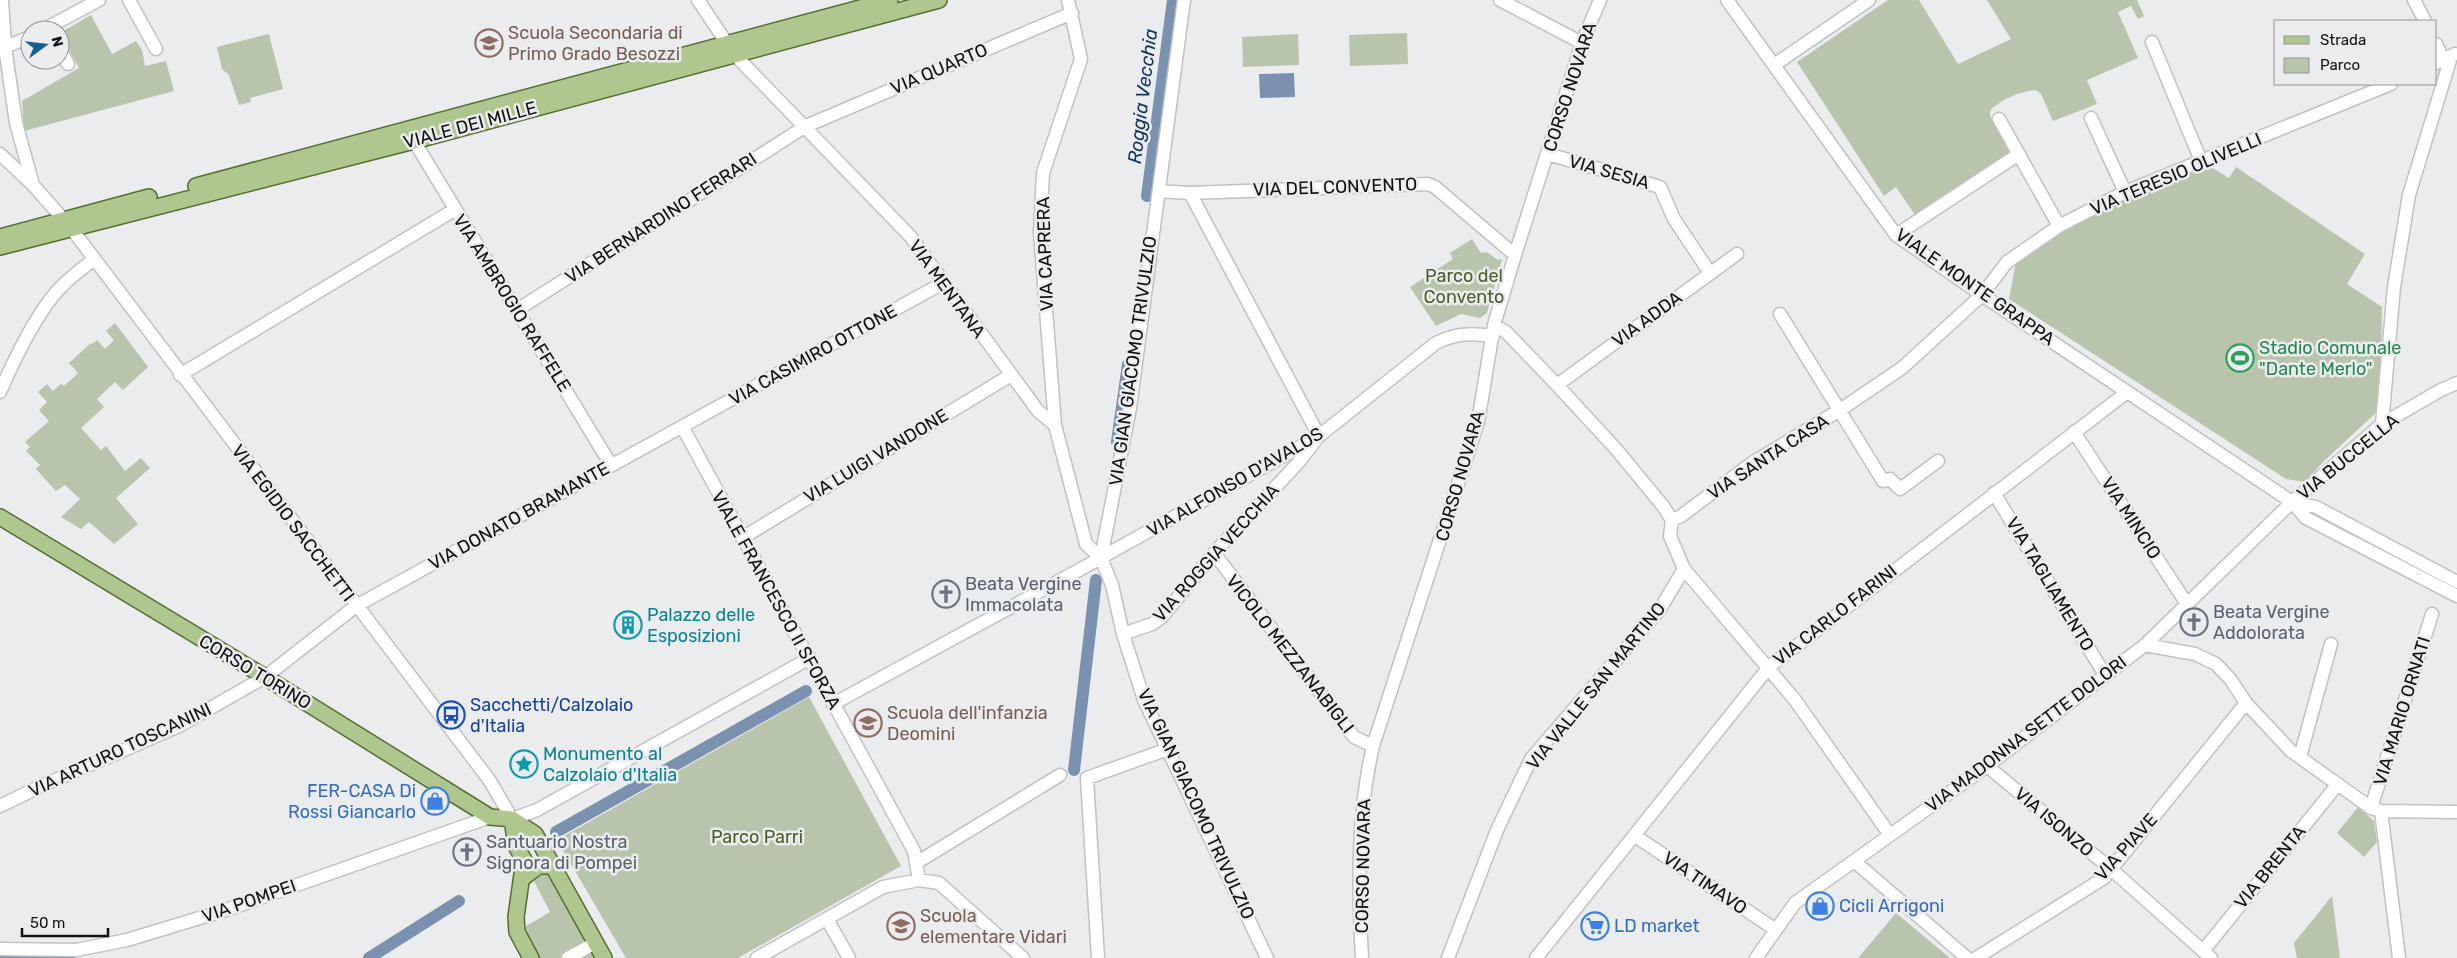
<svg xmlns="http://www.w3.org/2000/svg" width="2457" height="958" viewBox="0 0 2457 958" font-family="Rubik,sans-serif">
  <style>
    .green { fill: #b9c4ad }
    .water { fill: #7a92af }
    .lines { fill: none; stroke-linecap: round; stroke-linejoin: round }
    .canal { stroke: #7a92af; stroke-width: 12 }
    .minor-casing { stroke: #c1c1c4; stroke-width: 15 }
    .major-casing { stroke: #556f31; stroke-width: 18 }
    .minor { stroke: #fff; stroke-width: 12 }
    .major { stroke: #afc78e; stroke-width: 15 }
    .labels { text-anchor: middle; stroke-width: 5; stroke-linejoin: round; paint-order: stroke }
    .education-label { font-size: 18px; fill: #785e54; stroke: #ebecee; text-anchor: start }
    .street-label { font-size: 18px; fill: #101111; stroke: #ebecee }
    .park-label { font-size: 18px; fill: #4a5e29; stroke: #ebecee }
    .leisure-label { font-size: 18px; fill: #27864d; stroke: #ebecee; text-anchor: start }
    .worship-label { font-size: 18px; fill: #5b616d; stroke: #ebecee; text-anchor: start }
    .culture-label { font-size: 18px; fill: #0d838f; stroke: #ebecee; text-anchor: start }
    .transit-label { font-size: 18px; fill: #164399; stroke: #ebecee; text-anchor: start }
    .shop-label { font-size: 18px; fill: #366cbe; stroke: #ebecee; text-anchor: start }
    .water-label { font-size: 19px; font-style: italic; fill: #13355e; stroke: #ebecee }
  </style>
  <rect width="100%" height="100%" fill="#ebecee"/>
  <!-- green -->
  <path class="green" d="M1888,0H1919L1958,64L2011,39L1987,0H2137L2144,16L2138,19L2131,6L2118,12L2138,58L2087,80L2097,104L2053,121L2041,94L2036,90C2018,92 2005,98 1991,109L1990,116L2013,152L1915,215L1896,187L1884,196L1797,62Z
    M91,15L112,54L136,41L142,50L145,66L166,61L174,91L24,131L22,101L79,68L60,33Z
    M1407,33L1408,64L1350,66L1349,35Z
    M269,34L283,89L250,98L251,102L239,105L229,75L222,69L217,47Z
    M1298,34L1299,65L1243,67L1242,37Z
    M2209,166L2229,178L2236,167L2365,254L2347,284L2382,307L2380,409L2323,462L2305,482L2286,479L2009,299L2016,261L2067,228L2133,196Z
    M1472,239L1481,253L1487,252L1498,260L1502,259L1487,313L1480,318L1461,314L1436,326L1410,287L1453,259L1450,253Z
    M115,323L148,367L123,390L115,382L97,399L104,407L81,428L101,450L106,446L125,471L141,458L150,468L116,498L138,524L114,544L89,522L81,529L61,517L80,499L65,485L56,491L36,469L40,465L26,451L30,447L25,442L49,421L39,410L47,402L38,392L47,384L53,391L61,384L64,386L78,373L69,363L91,343L92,344L97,340L105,349L114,340L106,331Z
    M809,697L901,866L738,958H626L557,840Z
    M2358,807L2374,821L2377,842L2364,857L2337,833Z
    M549,871L597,958H537L521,929L550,912L534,881Z
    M2332,896L2340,958H2297L2294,943Z
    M1896,913L1950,958H1858Z"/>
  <!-- water -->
  <path class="water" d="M1294,73L1295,97L1260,98L1259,74Z"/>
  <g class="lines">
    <!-- canal -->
    <path class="canal" d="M1147,196L1173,0
      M1117,442L1128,364
      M1074,770L1096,580
      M556,832L806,691
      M0,957H69
      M369,958L459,901"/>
    <!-- minor casing -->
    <g class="minor-casing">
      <path id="minor" d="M2,0L5,47L16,123L33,185L71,228L490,781L512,819L537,810L810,658
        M129,0L156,49
        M698,0L734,54L910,236L1038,411L1055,425
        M1068,0L1081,59L1043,173L1040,233L1055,425L1086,544L1101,558
        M1184,0L1130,408L1101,558L1112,585L1123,634L1144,700L1267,958
        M1500,0L1582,43
        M1727,0L1896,235L1982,295L2292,502L2306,518L2457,596
        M2414,0L2425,21
        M43,30L99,0
        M2152,42L2201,161
        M2436,44L2443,60
        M5,47L30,37
        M60,50L68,64
        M2436,63L2455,54
        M1774,65L1869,0
        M2091,118L2125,192
        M1999,119L2059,226
        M414,141L611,465
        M0,154L33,185
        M1548,154L1660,187L1674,219L1710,273
        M1190,193L1428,184L1435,187L1515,255
        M1896,235L2019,154
        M517,310L806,126L1072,13
        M1780,314L1883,481L1890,479L1900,489L1938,461
        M1494,325L1506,332L1557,385L1616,449L1663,506L1672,520L1670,536L1684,569L1795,700L1890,835
        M180,375L454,210
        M1557,385L1737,254
        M0,392C14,360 39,308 63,285C72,276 83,268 93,260
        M2382,424L2394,287L2409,195L2451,57
        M683,428L914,851L919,880
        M2074,432L2187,604
        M1994,493L2105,675
        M2292,502L2316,507L2457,582
        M1672,520L1681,516L1752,463L1840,410L1902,368L1982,295L2007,262L2059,226L2125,192L2391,84
        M742,538L1011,375
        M1214,553L1354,737L1373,746
        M1123,634L1152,624L1162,617L1214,553L1298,463L1319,436L1190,193L1159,191
        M2145,645L2195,654L2216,664L2231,680L2246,703L2291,751L2371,808L2381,811L2457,812
        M833,704L1079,570L1319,436L1436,343C1456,333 1471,333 1493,336
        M2300,757L2331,644
        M1987,766L2111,869L2211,958
        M0,806L37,788L179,726L265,677L356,606L943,283
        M2371,808L2432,614
        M2381,811L2399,958
        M1635,836L1776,930
        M1854,861L1967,958
        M916,863L1060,775
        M827,919L849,958
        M0,949L76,950L127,940L226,910L490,817
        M2203,951L2338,784
        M568,958L595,943
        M757,958L883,887L919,880L939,883L1023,958
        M1098,958L1087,778L1168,749
        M1362,958C1358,888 1357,815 1373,746L1478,422L1494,325L1515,255L1582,43L1600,0
        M1448,958L1497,830L1531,759L1660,609L1684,569
        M1536,958L1769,667L2126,393
        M1756,958L1795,903L1987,766L2145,645L2292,502L2382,424L2441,390L2457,383
        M1976,958L2104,878L2246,703"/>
    </g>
    <!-- major casing -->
    <g class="major-casing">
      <path id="major" d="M196,186L890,0
        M0,237L149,197
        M0,247L414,141L939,0
        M0,517L265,677L490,817L512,819L535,834L604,958
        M512,819L516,846L524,860L516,917L517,932L531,958
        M524,877L539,866H553"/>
    </g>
    <!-- minor -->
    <use href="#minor" class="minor"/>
    <!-- major -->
    <use href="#major" class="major"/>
  </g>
  <!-- icons -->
  <defs>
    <g id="school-ring" transform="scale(1.4375)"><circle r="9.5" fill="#ebecee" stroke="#8d6e63" stroke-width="1.5"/><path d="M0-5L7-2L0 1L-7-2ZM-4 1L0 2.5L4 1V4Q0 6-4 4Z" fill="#8d6e63"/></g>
    <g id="stadium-ring" transform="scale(1.4375)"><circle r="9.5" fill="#ebecee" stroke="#2e9e5b" stroke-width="1.5"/><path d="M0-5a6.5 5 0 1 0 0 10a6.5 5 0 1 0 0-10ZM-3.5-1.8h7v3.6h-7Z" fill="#2e9e5b"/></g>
    <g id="church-ring" transform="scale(1.4375)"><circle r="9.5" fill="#ebecee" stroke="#6b7280" stroke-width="1.5"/><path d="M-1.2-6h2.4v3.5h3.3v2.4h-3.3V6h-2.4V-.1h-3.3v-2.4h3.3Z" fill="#6b7280"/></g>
    <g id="building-ring" transform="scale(1.4375)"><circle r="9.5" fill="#ebecee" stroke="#0f9aa8" stroke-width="1.5"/><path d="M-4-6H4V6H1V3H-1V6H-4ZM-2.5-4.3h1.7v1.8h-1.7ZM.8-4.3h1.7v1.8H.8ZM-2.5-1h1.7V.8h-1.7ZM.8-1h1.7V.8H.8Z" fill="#0f9aa8"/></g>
    <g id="bus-ring" transform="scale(1.4375)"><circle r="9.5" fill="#ebecee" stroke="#1a4fb4" stroke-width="1.5"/><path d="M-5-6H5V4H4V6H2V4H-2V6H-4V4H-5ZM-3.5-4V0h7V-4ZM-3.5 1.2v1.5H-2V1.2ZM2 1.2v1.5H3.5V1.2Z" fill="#1a4fb4"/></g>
    <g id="sight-ring" transform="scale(1.4375)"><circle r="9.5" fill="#ebecee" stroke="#0f9aa8" stroke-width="1.5"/><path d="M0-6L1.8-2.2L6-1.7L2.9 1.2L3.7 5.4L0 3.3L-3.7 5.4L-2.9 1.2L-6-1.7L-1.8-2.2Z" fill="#0f9aa8"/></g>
    <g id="shop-ring" transform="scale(1.4375)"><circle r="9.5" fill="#ebecee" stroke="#3f7fe0" stroke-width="1.5"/><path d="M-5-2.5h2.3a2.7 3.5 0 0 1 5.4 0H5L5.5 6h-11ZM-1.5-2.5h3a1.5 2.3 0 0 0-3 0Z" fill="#3f7fe0"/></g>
    <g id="supermarket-ring" transform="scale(1.4375)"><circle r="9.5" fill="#ebecee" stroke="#3f7fe0" stroke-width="1.5"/><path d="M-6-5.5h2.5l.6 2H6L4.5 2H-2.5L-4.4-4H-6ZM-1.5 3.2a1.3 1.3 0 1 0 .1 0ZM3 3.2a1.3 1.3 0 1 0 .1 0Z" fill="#3f7fe0"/></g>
  </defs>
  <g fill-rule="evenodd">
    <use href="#school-ring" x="489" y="43"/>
    <use href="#stadium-ring" x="2240" y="358"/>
    <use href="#church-ring" x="946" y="594"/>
    <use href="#church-ring" x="2194" y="622"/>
    <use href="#building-ring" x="628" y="625"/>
    <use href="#bus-ring" x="451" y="715"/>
    <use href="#school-ring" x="868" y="723"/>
    <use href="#sight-ring" x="524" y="764"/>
    <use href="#shop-ring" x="435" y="801"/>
    <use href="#church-ring" x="467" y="852"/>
    <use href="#shop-ring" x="1820" y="906"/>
    <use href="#school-ring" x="901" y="926"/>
    <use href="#supermarket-ring" x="1595" y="926"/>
  </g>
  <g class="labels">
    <!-- education labels -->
    <g class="education-label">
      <text x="508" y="39">Scuola Secondaria di<tspan x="508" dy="21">Primo Grado Besozzi</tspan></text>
      <text x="887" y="719">Scuola dell'infanzia<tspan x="887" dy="21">Deomini</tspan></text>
      <text x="920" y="922">Scuola<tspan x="920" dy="21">elementare Vidari</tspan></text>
    </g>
    <!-- street labels -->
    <g class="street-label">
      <text transform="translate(939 69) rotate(-23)" y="6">VIA QUARTO</text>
      <text transform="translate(1570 87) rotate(-72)" y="6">CORSO NOVARA</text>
      <text transform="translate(470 125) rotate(-15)" y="6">VIALE DEI MILLE</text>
      <text transform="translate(1609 172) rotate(16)" y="6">VIA SESIA</text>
      <text transform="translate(2176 174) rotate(-23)" y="6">VIA TERESIO OLIVELLI</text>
      <text transform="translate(1335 187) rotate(-2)" y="6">VIA DEL CONVENTO</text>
      <text transform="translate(661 218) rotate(-33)" y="6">VIA BERNARDINO FERRARI</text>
      <text transform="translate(1045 254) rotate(-92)" y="6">VIA CAPRERA</text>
      <text transform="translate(1975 287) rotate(35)" y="6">VIALE MONTE GRAPPA</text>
      <text transform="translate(947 289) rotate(54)" y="6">VIA MENTANA</text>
      <text transform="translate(512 303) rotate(58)" y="6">VIA AMBROGIO RAFFELE</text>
      <text transform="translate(1647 319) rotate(-36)" y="6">VIA ADDA</text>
      <text transform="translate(813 355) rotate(-29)" y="6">VIA CASIMIRO OTTONE</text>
      <text transform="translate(1133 361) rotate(-82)" y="6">VIA GIAN GIACOMO TRIVULZIO</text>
      <text transform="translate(876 456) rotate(-31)" y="6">VIA LUIGI VANDONE</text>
      <text transform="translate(1768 457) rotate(-33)" y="6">VIA SANTA CASA</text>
      <text transform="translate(2348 457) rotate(-39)" y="6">VIA BUCCELLA</text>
      <text transform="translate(1460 476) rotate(-74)" y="6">CORSO NOVARA</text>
      <text transform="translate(1235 482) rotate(-30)" y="6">VIA ALFONSO D'AVALOS</text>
      <text transform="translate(519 516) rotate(-29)" y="6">VIA DONATO BRAMANTE</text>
      <text transform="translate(2131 518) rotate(57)" y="6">VIA MINCIO</text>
      <text transform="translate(293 523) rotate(53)" y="6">VIA EGIDIO SACCHETTI</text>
      <text transform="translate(1216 553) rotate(-48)" y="6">VIA ROGGIA VECCHIA</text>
      <text transform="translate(2050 584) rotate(59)" y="6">VIA TAGLIAMENTO</text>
      <text transform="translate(776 600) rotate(61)" y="6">VIALE FRANCESCO II SFORZA</text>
      <text transform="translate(1835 615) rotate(-38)" y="6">VIA CARLO FARINI</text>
      <text transform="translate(1290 654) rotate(52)" y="6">VICOLO MEZZANABIGLI</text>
      <text transform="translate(255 672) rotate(31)" y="6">CORSO TORINO</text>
      <text transform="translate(1596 686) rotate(-51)" y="6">VIA VALLE SAN MARTINO</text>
      <text transform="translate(2402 711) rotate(-73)" y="6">VIA MARIO ORNATI</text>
      <text transform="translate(2026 734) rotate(-37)" y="6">VIA MADONNA SETTE DOLORI</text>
      <text transform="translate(120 750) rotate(-25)" y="6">VIA ARTURO TOSCANINI</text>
      <text transform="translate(1196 804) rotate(65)" y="6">VIA GIAN GIACOMO TRIVULZIO</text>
      <text transform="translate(2054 822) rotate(40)" y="6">VIA ISONZO</text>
      <text transform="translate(2126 847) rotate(-48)" y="6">VIA PIAVE</text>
      <text transform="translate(1363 866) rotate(-89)" y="6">CORSO NOVARA</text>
      <text transform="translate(2270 867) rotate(-51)" y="6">VIA BRENTA</text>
      <text transform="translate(1705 883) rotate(34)" y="6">VIA TIMAVO</text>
      <text transform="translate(249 901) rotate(-19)" y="6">VIA POMPEI</text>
    </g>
    <!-- park labels -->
    <g class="park-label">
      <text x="1464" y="282">Parco del<tspan x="1464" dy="21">Convento</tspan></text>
      <text x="757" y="843">Parco Parri</text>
    </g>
    <!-- leisure labels -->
    <g class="leisure-label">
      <text x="2259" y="354">Stadio Comunale<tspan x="2259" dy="21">"Dante Merlo"</tspan></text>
    </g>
    <!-- worship labels -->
    <g class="worship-label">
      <text x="965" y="590">Beata Vergine<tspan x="965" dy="21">Immacolata</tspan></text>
      <text x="2213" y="618">Beata Vergine<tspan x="2213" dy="21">Addolorata</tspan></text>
      <text x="486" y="848">Santuario Nostra<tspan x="486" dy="21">Signora di Pompei</tspan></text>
    </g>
    <!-- culture labels -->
    <g class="culture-label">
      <text x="647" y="621">Palazzo delle<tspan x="647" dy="21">Esposizioni</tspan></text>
      <text x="543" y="760">Monumento al<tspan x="543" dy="21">Calzolaio d'Italia</tspan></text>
    </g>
    <!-- transit labels -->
    <g class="transit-label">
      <text x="470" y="711">Sacchetti/Calzolaio<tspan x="470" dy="21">d'Italia</tspan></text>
    </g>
    <!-- shop labels -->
    <g class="shop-label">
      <text x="416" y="797" text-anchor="end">FER-CASA Di<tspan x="416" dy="21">Rossi Giancarlo</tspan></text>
      <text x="1839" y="912">Cicli Arrigoni</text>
      <text x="1614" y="932">LD market</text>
    </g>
    <!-- water labels -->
    <g class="water-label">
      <text transform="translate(1142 96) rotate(-83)" y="7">Roggia Vecchia</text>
    </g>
  </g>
  <!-- legend -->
  <rect x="2274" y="20" width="162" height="65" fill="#ebecee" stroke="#939496"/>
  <rect x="2284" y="36" width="25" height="8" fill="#afc78e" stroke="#939496"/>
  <text x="2320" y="45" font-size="15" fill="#101111">Strada</text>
  <rect x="2284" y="58" width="25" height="15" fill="#b9c4ad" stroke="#939496"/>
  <text x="2320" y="70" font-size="15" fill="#101111">Parco</text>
  <!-- north arrow -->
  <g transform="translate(45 45) rotate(75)"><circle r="24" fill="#ebecee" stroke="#939496"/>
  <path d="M0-4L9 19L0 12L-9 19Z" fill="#126093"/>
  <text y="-8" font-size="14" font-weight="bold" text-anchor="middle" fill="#101111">N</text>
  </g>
  <!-- scale -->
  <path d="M22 928v8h86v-8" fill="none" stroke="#101111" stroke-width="2.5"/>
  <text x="30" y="928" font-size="15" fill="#101111" stroke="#ebecee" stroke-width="4" paint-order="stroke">50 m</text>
</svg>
